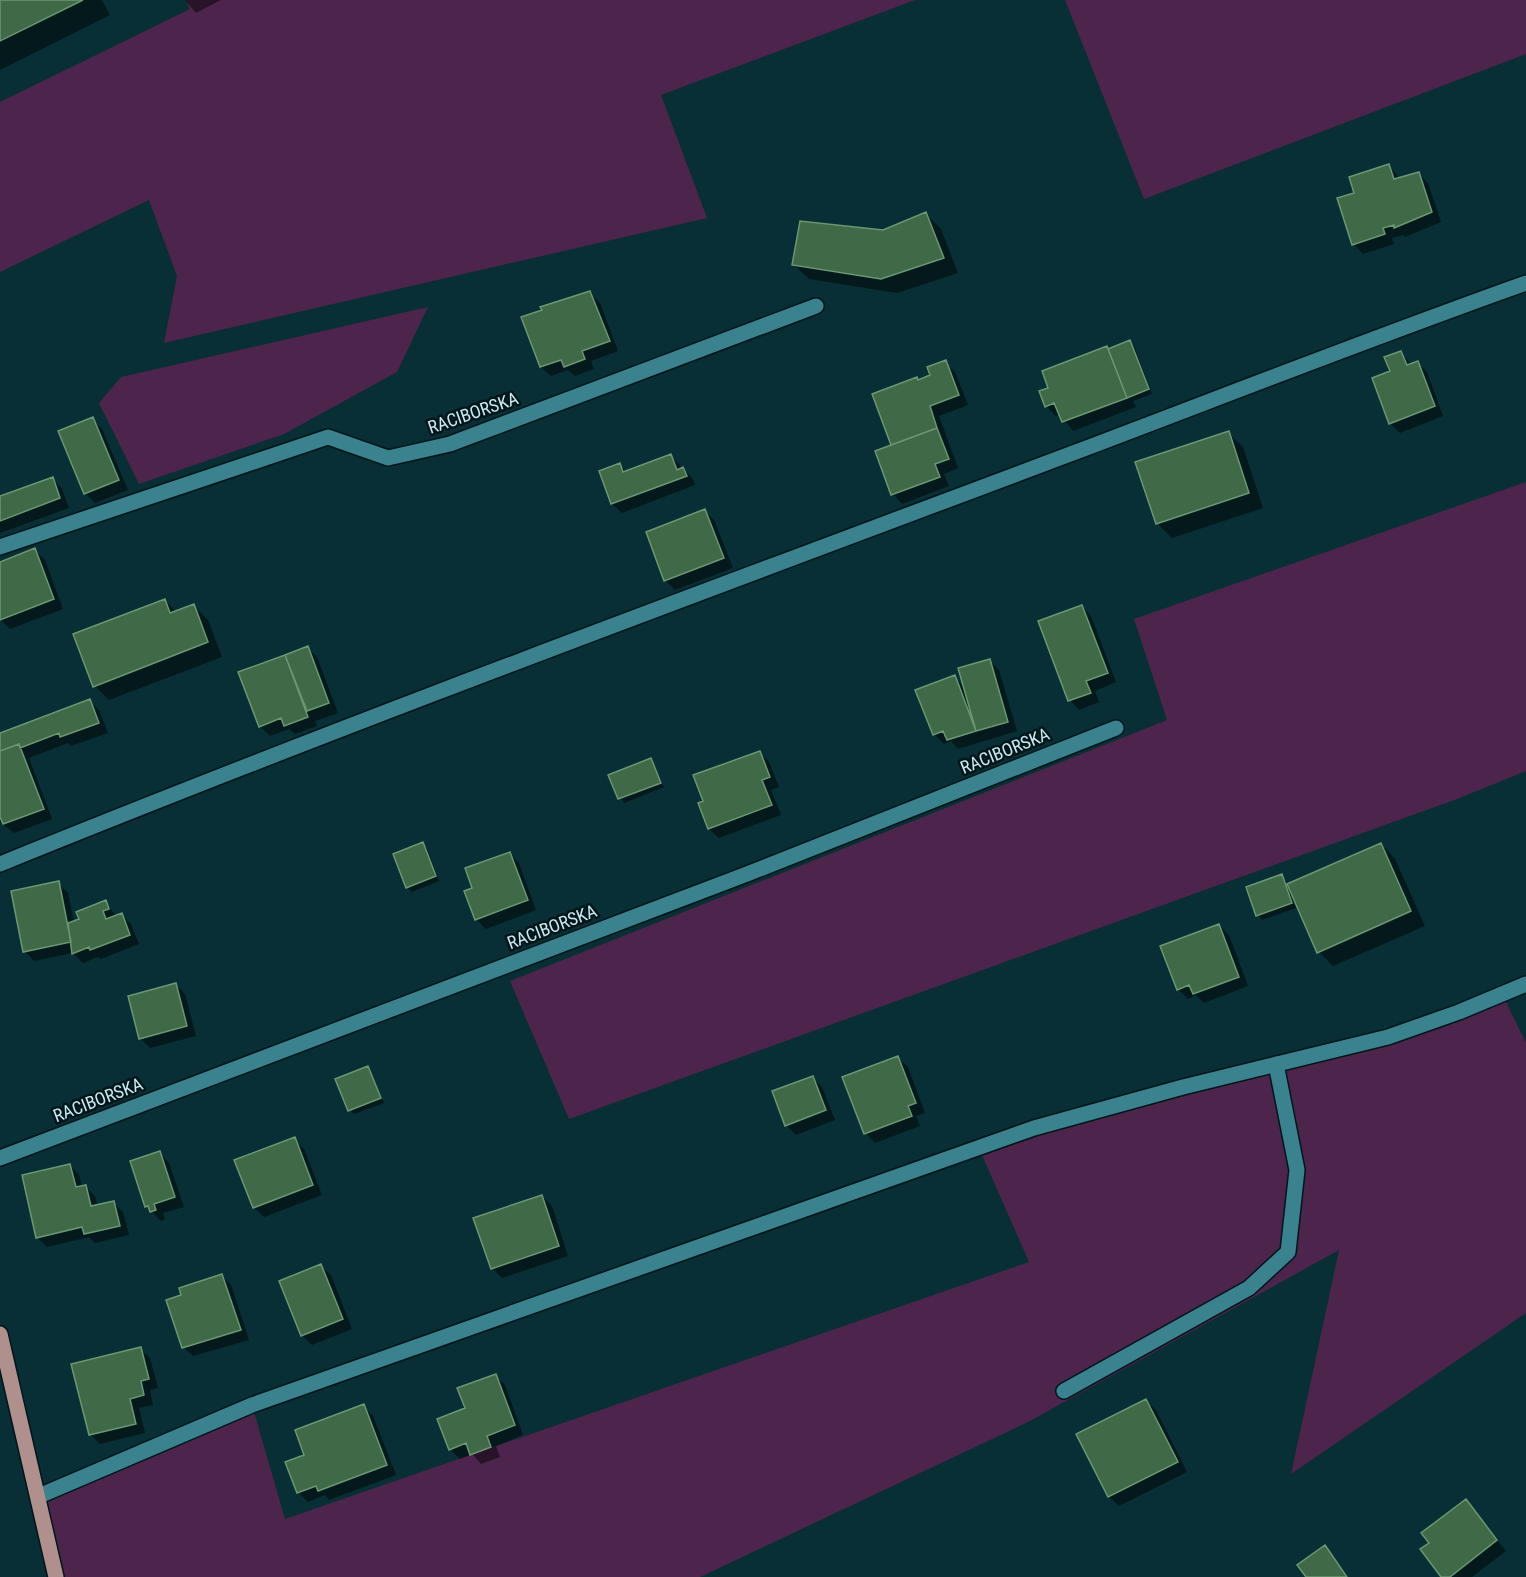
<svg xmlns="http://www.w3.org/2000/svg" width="1526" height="1577" viewBox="0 0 1526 1577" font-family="'Roboto Condensed',sans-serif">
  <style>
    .green { fill: #4d254c }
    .shadow { fill: #0007 }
    .building { fill: #3f6947; stroke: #6b9772; stroke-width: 1.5 }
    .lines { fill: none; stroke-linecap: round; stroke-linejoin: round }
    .minor-casing { stroke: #011619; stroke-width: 18 }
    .major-casing { stroke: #011619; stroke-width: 18 }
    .minor { stroke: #3a828d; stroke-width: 15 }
    .major { stroke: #af908c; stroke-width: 15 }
    .labels { text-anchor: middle; stroke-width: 5; stroke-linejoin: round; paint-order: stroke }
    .street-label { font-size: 18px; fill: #c7eaef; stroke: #00161b }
  </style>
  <rect width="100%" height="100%" fill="#072f35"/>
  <!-- green -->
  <path class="green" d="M186,0H915L661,95L707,218L164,343L177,276L149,200L0,272V102L190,9Z
    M1065,0H1526V54L1144,199Z
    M428,307L397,372L284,434L139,484L99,403L121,377Z
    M1526,482V771L1457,799L569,1119L510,981L1167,720L1134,619Z
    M1502,994L1526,1043V1313L1291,1474L1339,1250L1028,1422L700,1577H56L39,1496L252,1405L285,1519L1029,1262L979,1148L1353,1046Z"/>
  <!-- shadow -->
  <path class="shadow" d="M0,0H102L110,15L0,70Z
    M185,0H221L196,13Z
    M1389,166L1400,179L1418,173L1428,183L1441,222L1405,237L1403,235L1392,238L1394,244L1363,254L1354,244L1356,194Z
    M926,214L941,229L958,273L897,293L809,279L794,265Z
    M590,293L600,303L618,351L591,361L594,369L575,376L568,370L551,376L541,367Z
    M1129,342L1134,346L1152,394L1133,401L1136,407L1073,431L1060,414L1056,416L1046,406L1109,350Z
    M1401,353L1411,364L1417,362L1427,372L1443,416L1400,433L1390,423L1392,372Z
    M945,362L955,372L968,405L939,416L958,468L944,474L949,486L902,504L893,494V446L874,395L932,376Z
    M92,419L102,429L128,490L95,503L86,494L60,432Z
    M1228,433L1243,447L1263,508L1172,538L1157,523Z
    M671,456L693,479L695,485L622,513L612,504L619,465L627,472Z
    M53,479L62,489L69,508L0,533V497Z
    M705,511L714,520L733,568L675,590L665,580Z
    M35,550L45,560L63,609L10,629L0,619V563Z
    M165,600L176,612L193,605L208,620L222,657L109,700L95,686Z
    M1082,606L1091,616L1116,682L1095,691L1099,702L1079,710L1070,700L1040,622Z
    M307,648L317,657L338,713L315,721L317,726L295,734L289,729L270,736L260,726L240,673Z
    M989,660L999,670L1017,731L958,749L951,741L944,744L934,734L954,677L965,687Z
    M89,700L99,710L108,733L71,746L68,743L29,758L52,819L14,833L0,822V734Z
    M759,752L769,762L779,787L771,790L781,815L719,838L709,829L700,804Z
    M651,760L664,787L624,803L610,776Z
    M422,844L427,848L439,881L412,892L407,887Z
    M1381,844L1395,859L1425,926L1333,966L1319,952L1294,895L1291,896L1296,908L1262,920L1258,915L1282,876L1288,885Z
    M509,853L519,863L536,910L486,929L476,919L474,889Z
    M58,883L68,893L74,922L105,902L117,917L121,915L131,924L139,944L101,959L98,957L83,963L73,953L34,961L25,951Z
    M1219,925L1229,935L1248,986L1204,1003L1196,995L1188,999L1178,989Z
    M176,985L185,994L196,1036L150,1048L140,1038Z
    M898,1058L908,1067L925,1113L916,1116L920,1126L875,1143L866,1133Z
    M367,1068L384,1103L354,1114L350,1110Z
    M812,1077L822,1087L835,1120L796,1135L786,1125Z
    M294,1139L304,1149L322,1195L264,1217L254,1207Z
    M160,1153L169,1163L184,1207L163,1213L165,1219L161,1221L146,1206Z
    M70,1165L79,1175L82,1187L85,1186L95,1196L97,1206L113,1202L123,1212L129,1235L95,1243L89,1237L47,1247L37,1237Z
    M542,1196L552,1206L568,1256L502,1278L492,1268Z
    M321,1266L331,1275L352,1329L312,1345L302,1335Z
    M221,1275L231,1285L249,1340L193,1356L183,1347V1296Z
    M140,1349L150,1358L158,1388L150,1390L153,1405L139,1408L145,1433L100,1444L90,1434Z
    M495,1376L505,1385L523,1435L496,1446L500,1457L481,1464L472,1454L460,1459L450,1449L467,1409Z
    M1146,1400L1156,1410L1187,1472L1119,1506L1109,1497L1078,1435Z
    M363,1406L373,1416L396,1475L329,1500L325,1495L308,1502L298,1492L306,1456Z
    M1466,1501L1506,1551L1472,1577H1443L1431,1543Z
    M1324,1547L1334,1557L1348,1577H1308Z"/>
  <!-- building -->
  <path class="building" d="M0,0H83L0,41Z
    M1389,164L1394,179L1419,172L1432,212L1394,228V225L1383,228L1385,234L1352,245L1337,198L1354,193L1349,177Z
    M926,212L944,258L881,279L792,265L800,221L883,230Z
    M590,291L610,341L582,351L585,359L564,367L561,360L540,367L521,317L542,310L540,307Z
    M1130,340L1149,389L1127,398L1108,349Z
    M1107,346L1127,398L1062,422L1054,403L1045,407L1039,391L1048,388L1042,371Z
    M1401,351L1407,365L1418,361L1435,406L1389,424L1372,378L1390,371L1384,357Z
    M946,360L959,395L930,406L937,428L891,445L872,394L917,377L918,380L930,375L927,367Z
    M93,417L119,480L84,494L58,431Z
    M937,428L949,459L935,464L940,477L891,495L875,451Z
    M1229,431L1249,493L1156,524L1135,462Z
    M671,454L677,470L683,467L687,476L611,504L599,471L620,463L623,472Z
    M53,477L60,498L0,521V496Z
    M705,509L724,558L664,581L646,532Z
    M35,548L54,599L0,620V562Z
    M165,599L170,613L194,604L208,642L93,687L73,634Z
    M1082,605L1108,673L1086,681L1091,693L1068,701L1038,621Z
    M308,646L329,703L307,711L285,655Z
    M285,655L308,717L284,726L281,718L259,727L238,672Z
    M990,659L1008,722L976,731L958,668Z
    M955,675L976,731L947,740L943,731L933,735L915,690Z
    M90,699L99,723L60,737L59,733L20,748L19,744L0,751V733Z
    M19,744L44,809L3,824L0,817V751Z
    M760,751L770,777L762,780L772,805L708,829L698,803L703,801L693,775Z
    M651,758L661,783L618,799L608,775Z
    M423,842L436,876L406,888L393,854Z
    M1381,843L1411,911L1317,953L1287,884Z
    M510,852L528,900L475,920L464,891L472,888L465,868Z
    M1282,874L1292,903L1256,916L1246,887Z
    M59,881L71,942L23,952L11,891Z
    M106,900L109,909L103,911L106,919L122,913L130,935L90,950L89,947L72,954L68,923L79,919L76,912Z
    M1219,924L1239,977L1193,994L1189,985L1177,990L1160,946Z
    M176,983L187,1026L139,1039L128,996Z
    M898,1056L916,1103L908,1106L912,1116L864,1134L842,1077Z
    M368,1066L381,1098L348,1111L335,1079Z
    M813,1076L826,1110L785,1126L772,1091Z
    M295,1137L313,1185L253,1208L234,1160Z
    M160,1151L175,1197L154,1204L156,1210L150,1212L148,1206L145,1207L130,1161Z
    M70,1164L76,1187L86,1185L91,1206L114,1201L120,1226L84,1234L82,1227L36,1238L22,1175Z
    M542,1195L559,1246L491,1269L473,1218Z
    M321,1264L343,1319L301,1336L279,1281Z
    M222,1274L241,1330L182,1348L166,1300L181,1295L179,1288Z
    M141,1347L149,1379L141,1381L144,1395L130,1399L136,1424L89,1435L71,1364Z
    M496,1374L515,1425L487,1436L491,1447L470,1455L466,1443L449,1450L437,1419L465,1408L457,1388Z
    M1146,1399L1178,1462L1108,1497L1076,1434Z
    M364,1404L387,1465L318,1491L316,1486L297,1493L285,1462L304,1455L295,1430Z
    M1466,1499L1497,1540L1450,1577H1441L1420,1549L1429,1543L1421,1533Z
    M1325,1545L1347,1577H1306L1297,1565Z"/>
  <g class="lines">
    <!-- minor casing -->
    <g class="minor-casing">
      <path id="minor" d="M0,547L328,437L388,458L450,444L816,306
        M0,864C355,720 714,588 1073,453C1224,396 1374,337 1526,283
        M0,1158L747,874L1116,728
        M1064,1391L1249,1288L1288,1252L1297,1170L1276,1064
        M39,1496L252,1405L1034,1128L1183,1087L1388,1037L1459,1012L1526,984"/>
    </g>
    <!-- major casing -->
    <g class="major-casing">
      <path id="major" d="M0,1334L56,1577"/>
    </g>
    <!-- minor -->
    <use href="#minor" class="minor"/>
    <!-- major -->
    <use href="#major" class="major"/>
  </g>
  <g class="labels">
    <!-- street labels -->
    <g class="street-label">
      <text transform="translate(473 413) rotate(-19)" y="6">RACIBORSKA</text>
      <text transform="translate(1005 751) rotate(-22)" y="6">RACIBORSKA</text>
      <text transform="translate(552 927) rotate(-21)" y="6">RACIBORSKA</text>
      <text transform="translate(98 1100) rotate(-21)" y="6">RACIBORSKA</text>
    </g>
  </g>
</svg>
